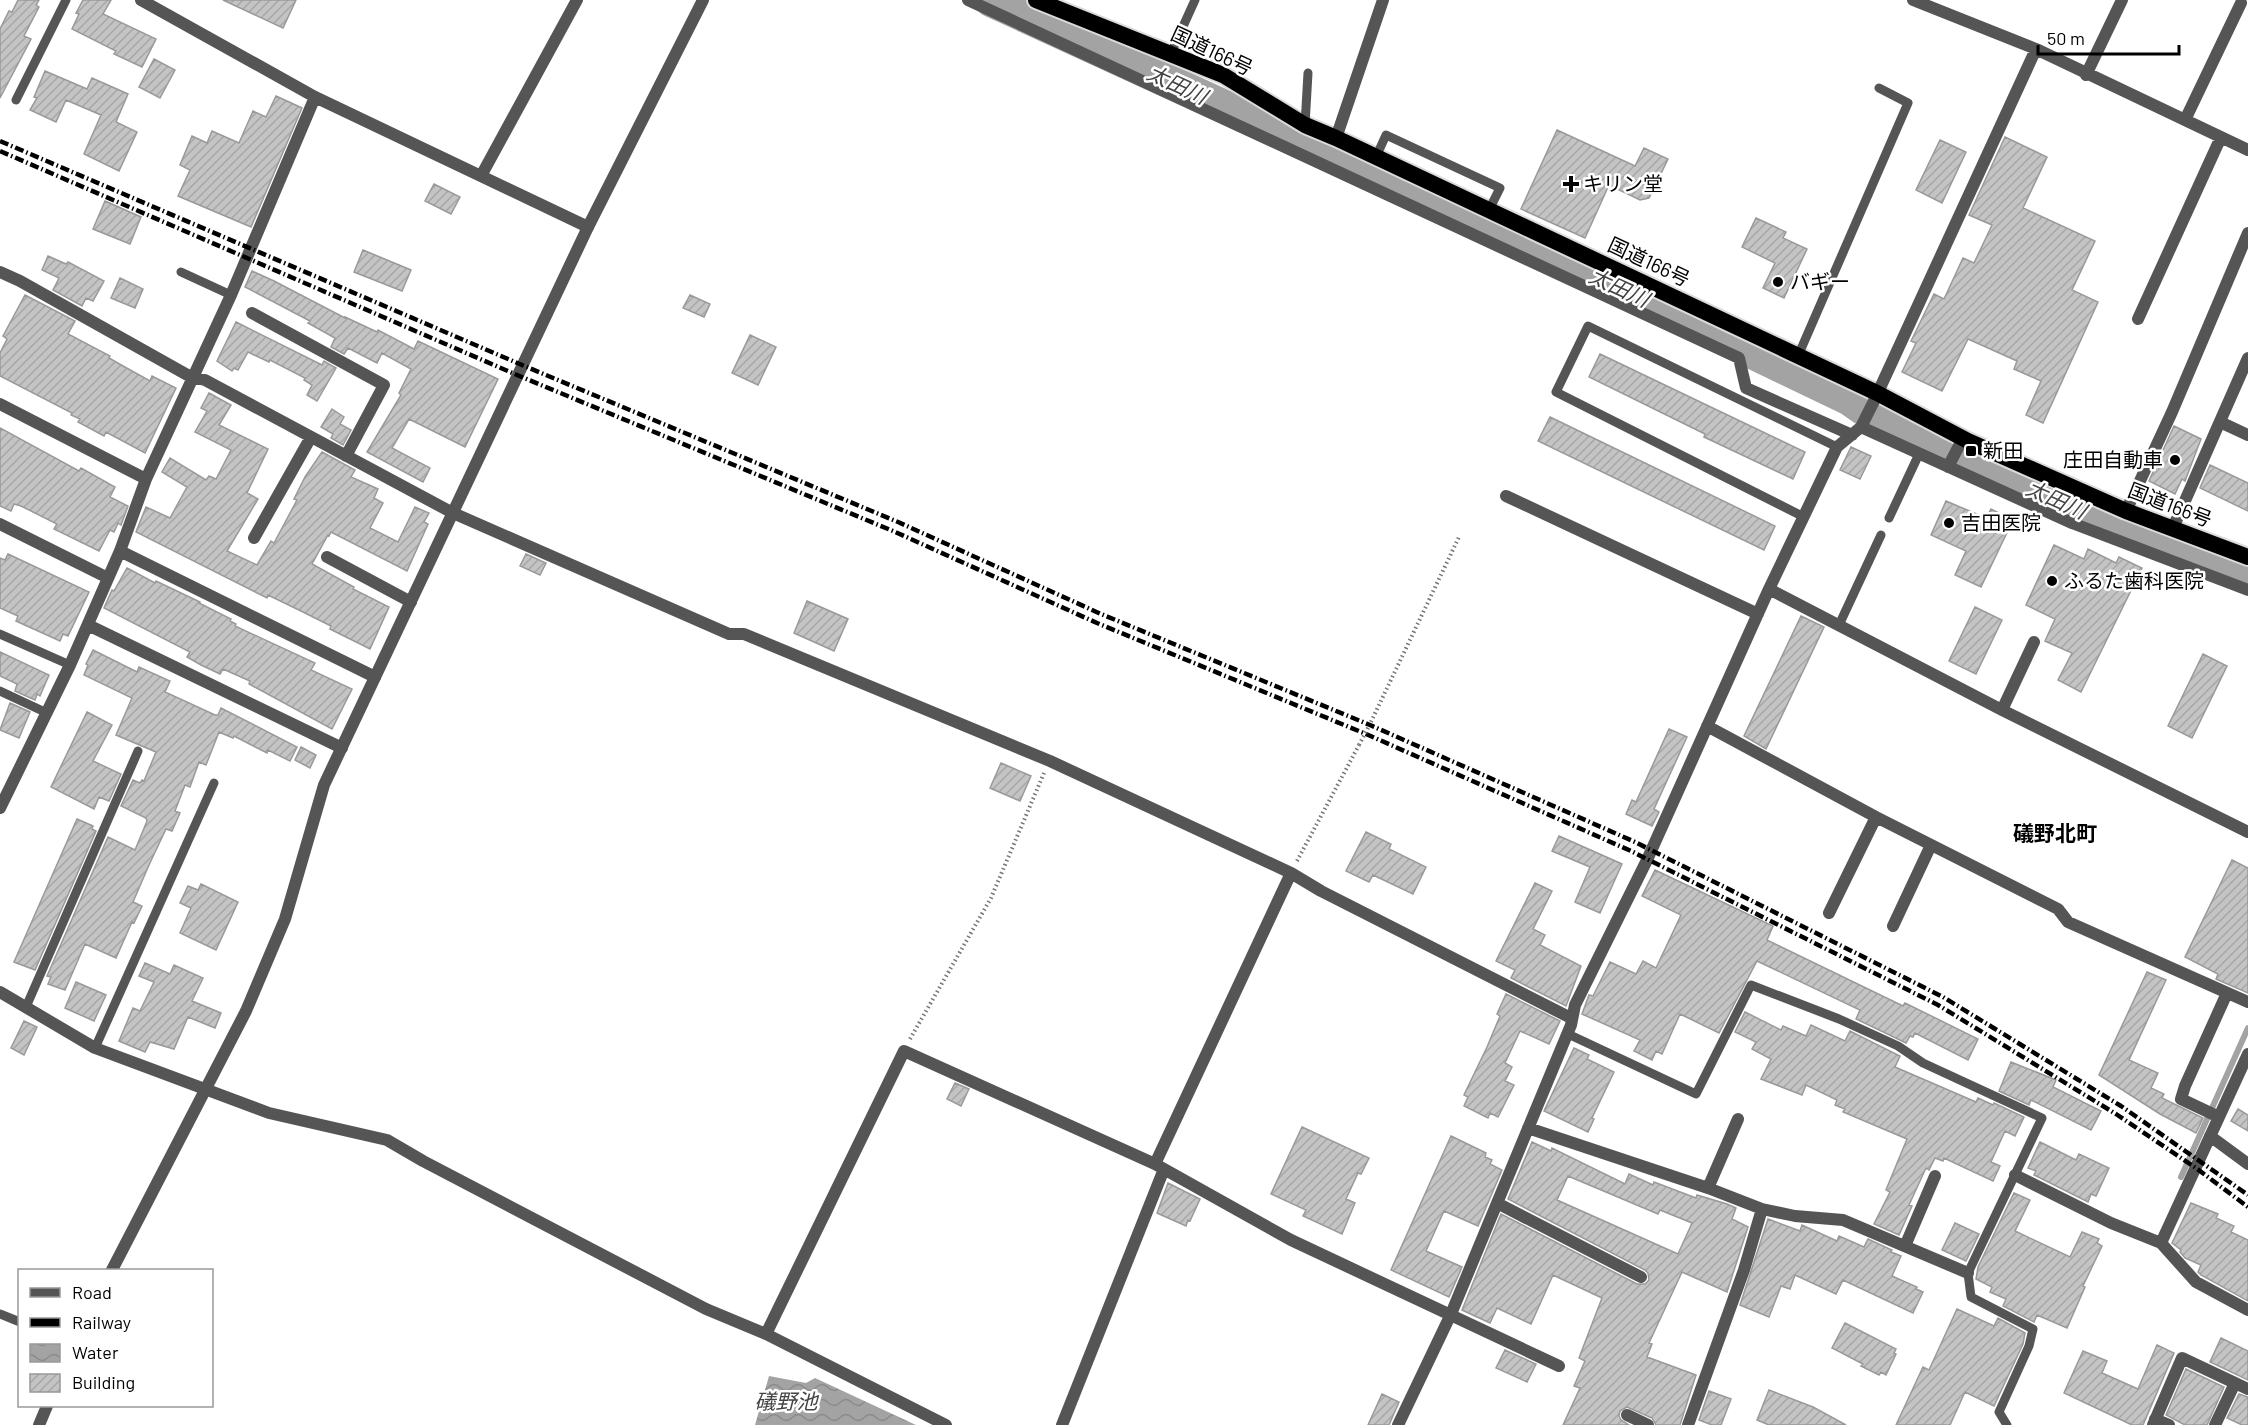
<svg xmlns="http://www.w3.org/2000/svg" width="2248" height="1425" viewBox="0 0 2248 1425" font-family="Barlow,'Noto Sans JP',sans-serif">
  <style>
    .water { fill: url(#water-waves) }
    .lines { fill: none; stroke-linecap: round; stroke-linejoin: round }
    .stream { stroke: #a3a3a3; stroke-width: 6 }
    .river { stroke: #a3a3a3; stroke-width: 34 }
    .building { fill: url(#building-hatch); stroke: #999; stroke-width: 1.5; fill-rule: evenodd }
    .trunk-casing { stroke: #dbdbdb; stroke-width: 20 }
    .path { stroke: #777; stroke-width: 4; stroke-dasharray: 1.5 3; stroke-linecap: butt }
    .service { stroke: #555; stroke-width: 9 }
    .minor { stroke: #555; stroke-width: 12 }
    .tertiary { stroke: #555; stroke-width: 12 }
    .trunk { stroke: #000; stroke-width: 16 }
    .rail { stroke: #000; stroke-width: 4.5; stroke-dasharray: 9 3 1.5 3; stroke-linecap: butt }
    .path-bridge { stroke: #777; stroke-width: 4; stroke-dasharray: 1.5 3; stroke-linecap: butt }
    .poi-dot { fill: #000; stroke: #fff; stroke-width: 2 }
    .labels { text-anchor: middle; stroke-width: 5; stroke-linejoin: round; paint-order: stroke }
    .street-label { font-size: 20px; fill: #000; stroke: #fff }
    .poi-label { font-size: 20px; fill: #000; stroke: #fff; text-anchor: start }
    .water-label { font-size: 21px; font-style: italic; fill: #444; stroke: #fff }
    .neighbourhood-label { font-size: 21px; font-weight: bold; fill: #000; stroke: #fff }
  </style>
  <defs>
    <pattern id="water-waves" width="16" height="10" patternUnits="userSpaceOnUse" patternTransform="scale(1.5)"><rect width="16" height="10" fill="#a3a3a3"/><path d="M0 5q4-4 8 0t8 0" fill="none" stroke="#8b8b8b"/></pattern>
    <pattern id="building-hatch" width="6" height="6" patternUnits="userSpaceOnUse" patternTransform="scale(1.5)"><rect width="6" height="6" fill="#c4c4c4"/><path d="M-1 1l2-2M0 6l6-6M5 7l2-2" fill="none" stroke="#a7a7a7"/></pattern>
  </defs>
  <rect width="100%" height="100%" fill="#fff"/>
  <!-- water -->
  <path class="water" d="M769,1376L806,1383L815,1378L916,1425H755Z"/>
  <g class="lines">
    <!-- stream -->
    <path class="stream" d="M2181,1177L2248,1028"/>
    <!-- river -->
    <path class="river" d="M991,0L1613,285L1850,399L1893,429L2095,517L2248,571"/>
  </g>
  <!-- building -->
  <path class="building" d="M18,0H39L36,5L39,7L24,36L31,39L0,98V29L9,11L12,12Z
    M83,0H111L103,14L156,39L142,67L114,54L116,51L72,29L79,14L76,13Z
    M223,0H296L283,28Z
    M154,59L175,70L160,98L139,87Z
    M45,71L87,89L92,78L128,94L116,122L137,132L119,171L84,154L101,115L66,100L56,122L30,110L37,98L34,97Z
    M276,96L302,108L251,227L178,196L190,170L180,165L192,136L207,143L212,131L239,143L253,111L266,117Z
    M1557,130L1635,166L1644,148L1668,159L1649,198L1640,200L1609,185L1585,238L1521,209Z
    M2005,137L2047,157L2023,208L2095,241L2072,290L2098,302L2043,423L2026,415L2041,381L2014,369L2017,361L1968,339L1942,391L1902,372L1916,343L1911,341L1934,294L1944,299L1963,258L1974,263L1992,225L1969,215Z
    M1940,140L1966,152L1942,203L1916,190Z
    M434,184L460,197L451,214L425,201Z
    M105,201L141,217L130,244L93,229Z
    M1756,218L1786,232L1783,238L1807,249L1784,298L1763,288L1775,263L1742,247Z
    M363,250L411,270L402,291L354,272Z
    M48,256L66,264L68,262L104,281L93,301L86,298L82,306L53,290L59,278L42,270Z
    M252,271L274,281L345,318V317L377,332L378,330L414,349L418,341L498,379L465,447L409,419L392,448L430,468L423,482L367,452L401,395L399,393L411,369L382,353L377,363L348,348L344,354L331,347L335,338L308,323L310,321L245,287Z
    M120,278L143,289L135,308L111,298Z
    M25,295L75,321L68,334L110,356L109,358L123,366L150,381L152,376L176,388L145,453L106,432L104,436L78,422L80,419L71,415L72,413L0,376V353L7,339L3,336Z
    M690,295L710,304L704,317L683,308Z
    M236,322L322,365L324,361L336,368L317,401L307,395L312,385L304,380L305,378L270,360L269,362L248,352L238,370L234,368L232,371L217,361Z
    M750,335L776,347L758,385L732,373Z
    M1600,354L1805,452L1793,479L1704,437L1705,434L1589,377Z
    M209,393L231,405L219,425L268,449L247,493L258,499L227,551L257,565L271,541L274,543L297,500L294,499L305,477L322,452L355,470L351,477L378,489L374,498L383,503L370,528L398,542L415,507L429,513L424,522L428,524L407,571L331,532L329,536L328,535L312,564L354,587L353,589L389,607L370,649L330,629L331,626L301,611L268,595L267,598L136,532L146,507L170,518L187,487L162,472L170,458L206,480L209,476L216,479L231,450L195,432L207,411L201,408Z
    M332,409L344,417L340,424L351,430L343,445L331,438L333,434L321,427Z
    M1550,417L1775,526L1764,550L1538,441Z
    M2174,426L2201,439L2185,481L2182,479L2175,494L2149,481Z
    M0,428L79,471L81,468L115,487L110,497L128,506L121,525L118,523L114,532L110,530L99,551L54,529L57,524L21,506L14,504L11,511L0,506Z
    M1851,447L1871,456L1860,479L1840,470Z
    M2210,465L2248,483V511L2200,488Z
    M1946,501L1986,518L1991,509L2013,520L1981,587L1955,575L1966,551L1931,535Z
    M2054,545L2084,559L2088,549L2116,563L2119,557L2142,568L2081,692L2058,680L2072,653L2045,641L2055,619L2026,605Z
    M8,554L89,592L68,636L63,634L60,641L16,621L18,616L0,608V558L5,560Z
    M526,554L546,563L540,575L520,566Z
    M127,568L155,583L156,581L200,602L199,603L231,619L230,621L236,624L235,626L315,663L311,670L352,689L332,729L249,684L250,681L223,669L220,674L201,665L187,657L190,652L104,608L112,590L114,591Z
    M807,601L848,619L834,651L794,633Z
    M1975,607L2002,620L1976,674L1949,661Z
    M1801,616L1824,627L1766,749L1744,736Z
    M93,650L137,672L139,667L170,681L165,692L215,715H218L221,708L297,747L290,761L268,750L267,753L234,736L233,738L219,732L206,765L199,762L190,787L185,785L175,811L180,813L172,831L166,829L149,865L133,902L142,906L134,923L132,922L116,958L85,944L65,990L48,984L51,977L47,976L108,837L135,850L147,821L146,818L121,806L133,780L140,783L142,780L144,781L156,752L116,735L132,698L84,675L88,665L86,664Z
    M0,652L49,675L40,696L37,694L35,700L15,691L17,684L0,676Z
    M2203,654L2227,666L2192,738L2168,726Z
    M10,703L30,712L19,738L0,730Z
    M87,712L112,725L93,761L121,774L109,801L99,797L94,809L51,787Z
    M1669,729L1687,737L1654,809L1659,812L1652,826L1626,814L1632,800L1636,802Z
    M301,747L316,755L310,768L295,760Z
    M1001,763L1031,776L1020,801L990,788Z
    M77,819L93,826L92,829L96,831L35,970L14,962Z
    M1366,832L1391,844L1389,849L1426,867L1413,894L1373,875L1369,882L1346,871Z
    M1559,836L1622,864L1600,913L1575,902L1590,867L1552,851Z
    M2232,860L2248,868V993L2216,979L2218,974L2185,957Z
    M1655,870L1773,926L1767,940L1903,1006L1905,1003L1978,1039L1968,1060L1915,1033L1913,1037L1910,1036L1906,1043L1856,1019L1860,1010L1757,961L1719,1033L1680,1014L1662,1054L1656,1051L1652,1060L1634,1051L1640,1040L1582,1014L1589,995L1593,996L1610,962L1636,974L1643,961L1656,968L1681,915L1642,896Z
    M1535,883L1552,891L1533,929L1545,935L1540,945L1581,966L1566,1006L1511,978L1515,970L1496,961Z
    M201,884L238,902L216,950L180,933L191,908L180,903L188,886L198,890Z
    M145,963L170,974L174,965L203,978L192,1001L221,1013L215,1028L188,1017L174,1049L150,1042L145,1052L119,1041L133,1008L140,1011L154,982L139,976Z
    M2147,972L2166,980L2129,1060L2158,1073L2151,1088L2164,1094L2162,1098L2203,1118L2196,1133L2160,1114L2099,1075Z
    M76,982L106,995L94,1021L65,1008Z
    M1506,994L1560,1021L1549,1044L1520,1031L1505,1063L1512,1067L1505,1081L1514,1085L1498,1117L1490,1113L1488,1118L1464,1106L1468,1097L1464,1095L1487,1047L1500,1016L1497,1014Z
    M1745,1012L1781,1030L1783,1026L1806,1036L1811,1025L1845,1041L1850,1031L1900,1056L1895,1067L1976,1102L1978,1098L1993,1105L1994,1103L2024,1117L2015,1136L2005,1131L1991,1162L2000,1166L1993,1181L1944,1158L1943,1161L1935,1158L1929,1170L1926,1168L1909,1205L1912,1206L1899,1235L1874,1224L1890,1192L1886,1190L1907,1139L1843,1112L1845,1109L1835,1105L1837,1100L1806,1085L1802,1095L1761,1079L1771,1059L1752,1049L1756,1042L1735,1032Z
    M24,1021L37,1027L24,1055L11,1048Z
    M1574,1048L1589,1055L1587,1059L1614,1072L1592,1118L1594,1119L1588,1132L1544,1111Z
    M2011,1062L2056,1080L2053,1087L2101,1111L2091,1130L2031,1100L2029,1105L1999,1091Z
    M955,1083L969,1089L961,1106L947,1099Z
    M2238,1109L2248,1115V1131L2231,1121Z
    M1302,1127L1369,1158L1361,1174L1358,1173L1346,1199L1355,1203L1342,1234L1303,1216L1306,1210L1271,1194Z
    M1451,1136L1486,1153L1485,1157L1492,1160L1490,1164L1502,1170L1478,1226L1444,1211L1426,1251L1462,1267L1449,1297L1391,1270Z
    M1532,1142L1551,1151L1552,1148L1625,1184L1629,1174L1653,1185L1654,1182L1696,1198L1697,1195L1727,1204L1736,1208L1732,1219L1748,1227L1727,1292L1682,1272L1649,1343L1652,1344L1647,1357L1696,1375L1680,1425H1656L1652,1418L1627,1407L1620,1411L1619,1416L1621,1420L1629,1425H1563L1580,1388L1574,1386L1585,1361L1579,1358L1602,1298L1553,1275L1531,1324L1497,1308L1490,1323L1462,1310L1501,1214L1637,1284H1645L1649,1280L1648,1273L1645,1270L1508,1199ZM1568,1176L1658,1214L1660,1210L1692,1223L1678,1254L1557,1200Z
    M2040,1142L2076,1160L2079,1154L2109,1168L2096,1196L2091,1194L2088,1202L2034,1175L2036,1171L2028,1168Z
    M1168,1183L1200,1199L1190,1221L1188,1220L1186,1226L1157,1213Z
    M2014,1193L2030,1200L2015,1231L2070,1257L2082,1232L2099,1239L2097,1243L2102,1246L2083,1286L2085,1287L2067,1328L2037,1315L2034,1322L2003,1306L2006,1299L1990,1292L1992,1287L1976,1279L1978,1267Z
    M2191,1203L2218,1214L2216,1218L2234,1226L2231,1232L2248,1240V1301L2201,1275L2198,1272L2201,1265L2185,1258L2180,1252L2181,1250L2172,1243Z
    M1768,1219L1800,1231L1802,1225L1837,1241L1839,1236L1864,1247L1868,1239L1892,1250L1891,1252L1901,1256L1892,1276L1917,1287L1916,1289L1923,1292L1913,1313L1843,1280L1836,1294L1795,1275L1790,1289L1781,1286L1769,1317L1740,1305Z
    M1955,1223L1979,1234L1966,1261L1942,1250Z
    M1957,1309L1994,1326L1998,1318L2025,1333L2023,1344L1994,1406L1965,1392L1950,1425H1896L1923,1367L1929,1370Z
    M1845,1323L1896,1349L1894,1353L1896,1354L1886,1375L1881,1372L1879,1375L1861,1366L1863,1364L1832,1348Z
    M2221,1338L2248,1351V1380L2210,1362Z
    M2157,1345L2174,1353L2143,1425H2132L2064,1393L2083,1351L2107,1361L2102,1373L2138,1389Z
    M1505,1350L1536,1364L1527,1382L1496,1368Z
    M2186,1369L2224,1387L2207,1425H2185L2166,1415Z
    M1769,1390L1813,1407L1846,1425H1769L1757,1420Z
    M1709,1391L1731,1399L1721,1425H1712L1699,1420Z
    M1382,1394L1399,1402L1389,1425H1368Z
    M2239,1394L2248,1397V1425H2242L2227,1418Z"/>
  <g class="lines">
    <!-- trunk casing -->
    <g class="trunk-casing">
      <path id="trunk" d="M1036,0L1223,75L1305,125L1336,138L1877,393L1968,441L2126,511L2248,557"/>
    </g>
    <!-- path -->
    <path class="path" d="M1369,726L1459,537
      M1297,861L1359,745
      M910,1039L991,898L1044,773"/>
    <!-- service -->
    <path class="service" d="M1171,53L1195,0
      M16,100L66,0
      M1305,125L1308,73
      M1376,157L1386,135L1500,188L1489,210
      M181,272L231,295
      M1798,356L1908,103L1879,88
      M1804,517L1556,392L1588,326L1837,447
      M1889,518L1919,454
      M1839,625L1881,535
      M0,634L70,665
      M0,691L47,713
      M26,1007L138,751
      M1568,1034L1696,1094L1751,985L1839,1019L1898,1046L1923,1063L2042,1118L1968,1273L1971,1297L2033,1329L2029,1346L1999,1412L2007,1425
      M95,1048L214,783
      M0,1314L20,1322"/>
    <!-- minor -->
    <path class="minor" d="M141,0L315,97L588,227
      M968,0L1739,358L1746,388L1852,435
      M1913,0L2036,49L2248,150
      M2086,75L2122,0
      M2185,120L2241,3
      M1336,138L1383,0
      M481,176L577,0
      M0,272L20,281L191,377L205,380L453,513L729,634H744L1050,761L1291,873L1321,891L1571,1018
      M252,313L384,385L346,456
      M2138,319L2221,137
      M0,404L146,479
      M2220,422L2248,435
      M1861,427L2072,523L2248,590
      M1948,467L1963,438
      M1506,496L1758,614
      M2126,511L2172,412L2248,233
      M2072,523L2085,494
      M0,524L108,578
      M2173,528L2248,358
      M254,538L311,437
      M120,551L375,677
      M327,557L411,602
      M1769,589L2002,710L2248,832
      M88,625L342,748
      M2002,710L2034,642
      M1707,726L1876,817L2058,909L2068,922L2248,1002
      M0,808L70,665L120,551L146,479L231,295L315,97
      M1829,913L1876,817
      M1893,926L1931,845
      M0,992L95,1048L269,1113L387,1140L423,1161L706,1309L766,1334L946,1425
      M2219,1117L2181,1099L2185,1086L2227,993
      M1528,1128L1708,1188L1762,1209L1795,1216L1843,1220L1968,1273
      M2210,1136L2248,1164
      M1155,1164L1291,873
      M2015,1175L2111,1223L2161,1243L2196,1282L2248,1310
      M1708,1188L1738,1119
      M1497,1203L1641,1277
      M2161,1243L2248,1054
      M1905,1246L1935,1176
      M766,1334L904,1051L1155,1164L1291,1240L1559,1366
      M1627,1415L1648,1425
      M2155,1419L2169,1425
      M1062,1425L1164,1169
      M1398,1425L1451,1314L1571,1025L1575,1005L1647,860L1769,589L1837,447L1861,427L1874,401L2036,49
      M1688,1425L1744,1270L1762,1209
      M2153,1425L2182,1358L2235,1383
      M2215,1425L2235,1383L2248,1389"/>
    <!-- tertiary -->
    <path class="tertiary" d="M112,1270L246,1011L285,919L324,785L588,227L703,0
      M39,1425L47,1406"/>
    <!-- trunk -->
    <use href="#trunk" class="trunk"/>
    <!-- rail -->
    <path class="rail" d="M0,141L522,365L898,522L1101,614L1370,725L1635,842L1943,997L2121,1106L2248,1195
      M0,151L517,375L893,531L1097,623L1366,734L1631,851L1938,1005L2116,1114L2196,1168L2248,1207"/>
    <!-- path-bridge -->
    <path class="path-bridge" d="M1359,745L1369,726"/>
  </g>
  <!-- markers -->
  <g class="poi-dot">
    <path d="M1568 175h6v6h6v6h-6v6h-6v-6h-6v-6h6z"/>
    <circle cx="1778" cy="282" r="6"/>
    <rect x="1965" y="445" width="12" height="12" rx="3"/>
    <circle cx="2175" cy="460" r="6"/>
    <circle cx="1949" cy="523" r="6"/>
    <circle cx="2052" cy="581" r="6"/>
  </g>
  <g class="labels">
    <!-- street labels -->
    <g class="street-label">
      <text transform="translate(1212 51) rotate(25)" y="7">国道166号</text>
      <text transform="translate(1649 262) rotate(25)" y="7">国道166号</text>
      <text transform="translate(2170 505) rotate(21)" y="7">国道166号</text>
    </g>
    <!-- poi labels -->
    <g class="poi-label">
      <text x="1583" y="191">キリン堂</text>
      <text x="1790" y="289">バギー</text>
      <text x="1983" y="458">新田</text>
      <text x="2163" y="467" text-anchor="end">庄田自動車</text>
      <text x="1961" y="530">吉田医院</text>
      <text x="2064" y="588">ふるた歯科医院</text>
    </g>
    <!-- water labels -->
    <g class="water-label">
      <text transform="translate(1177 85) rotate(25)" y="7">太田川</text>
      <text transform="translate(1619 288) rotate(25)" y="7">太田川</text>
      <text transform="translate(2056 500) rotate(24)" y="7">太田川</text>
      <text x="786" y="1409">礒野池</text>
    </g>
    <!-- neighbourhood labels -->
    <g class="neighbourhood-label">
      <text x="2055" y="841">礒野北町</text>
    </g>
  </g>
  <!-- legend -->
  <rect x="18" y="1269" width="195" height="138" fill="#ffffff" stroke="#999999" stroke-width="1.5"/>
  <rect x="30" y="1288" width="30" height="9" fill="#555555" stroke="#999999" stroke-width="1.5"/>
  <text x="72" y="1299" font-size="18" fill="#000000">Road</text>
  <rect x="30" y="1318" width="30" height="9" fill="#000000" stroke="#999999" stroke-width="1.5"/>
  <text x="72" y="1329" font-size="18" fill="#000000">Railway</text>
  <rect x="30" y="1344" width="30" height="18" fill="url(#water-waves)" stroke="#999999" stroke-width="1.5"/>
  <text x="72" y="1359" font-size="18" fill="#000000">Water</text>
  <rect x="30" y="1374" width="30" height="18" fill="url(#building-hatch)" stroke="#999999" stroke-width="1.5"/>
  <text x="72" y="1389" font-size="18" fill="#000000">Building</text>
  <!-- scale -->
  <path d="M2038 45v9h141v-9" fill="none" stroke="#000000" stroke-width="3"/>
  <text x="2047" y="45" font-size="18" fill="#000000" stroke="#ffffff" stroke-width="4.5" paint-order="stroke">50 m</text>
</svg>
